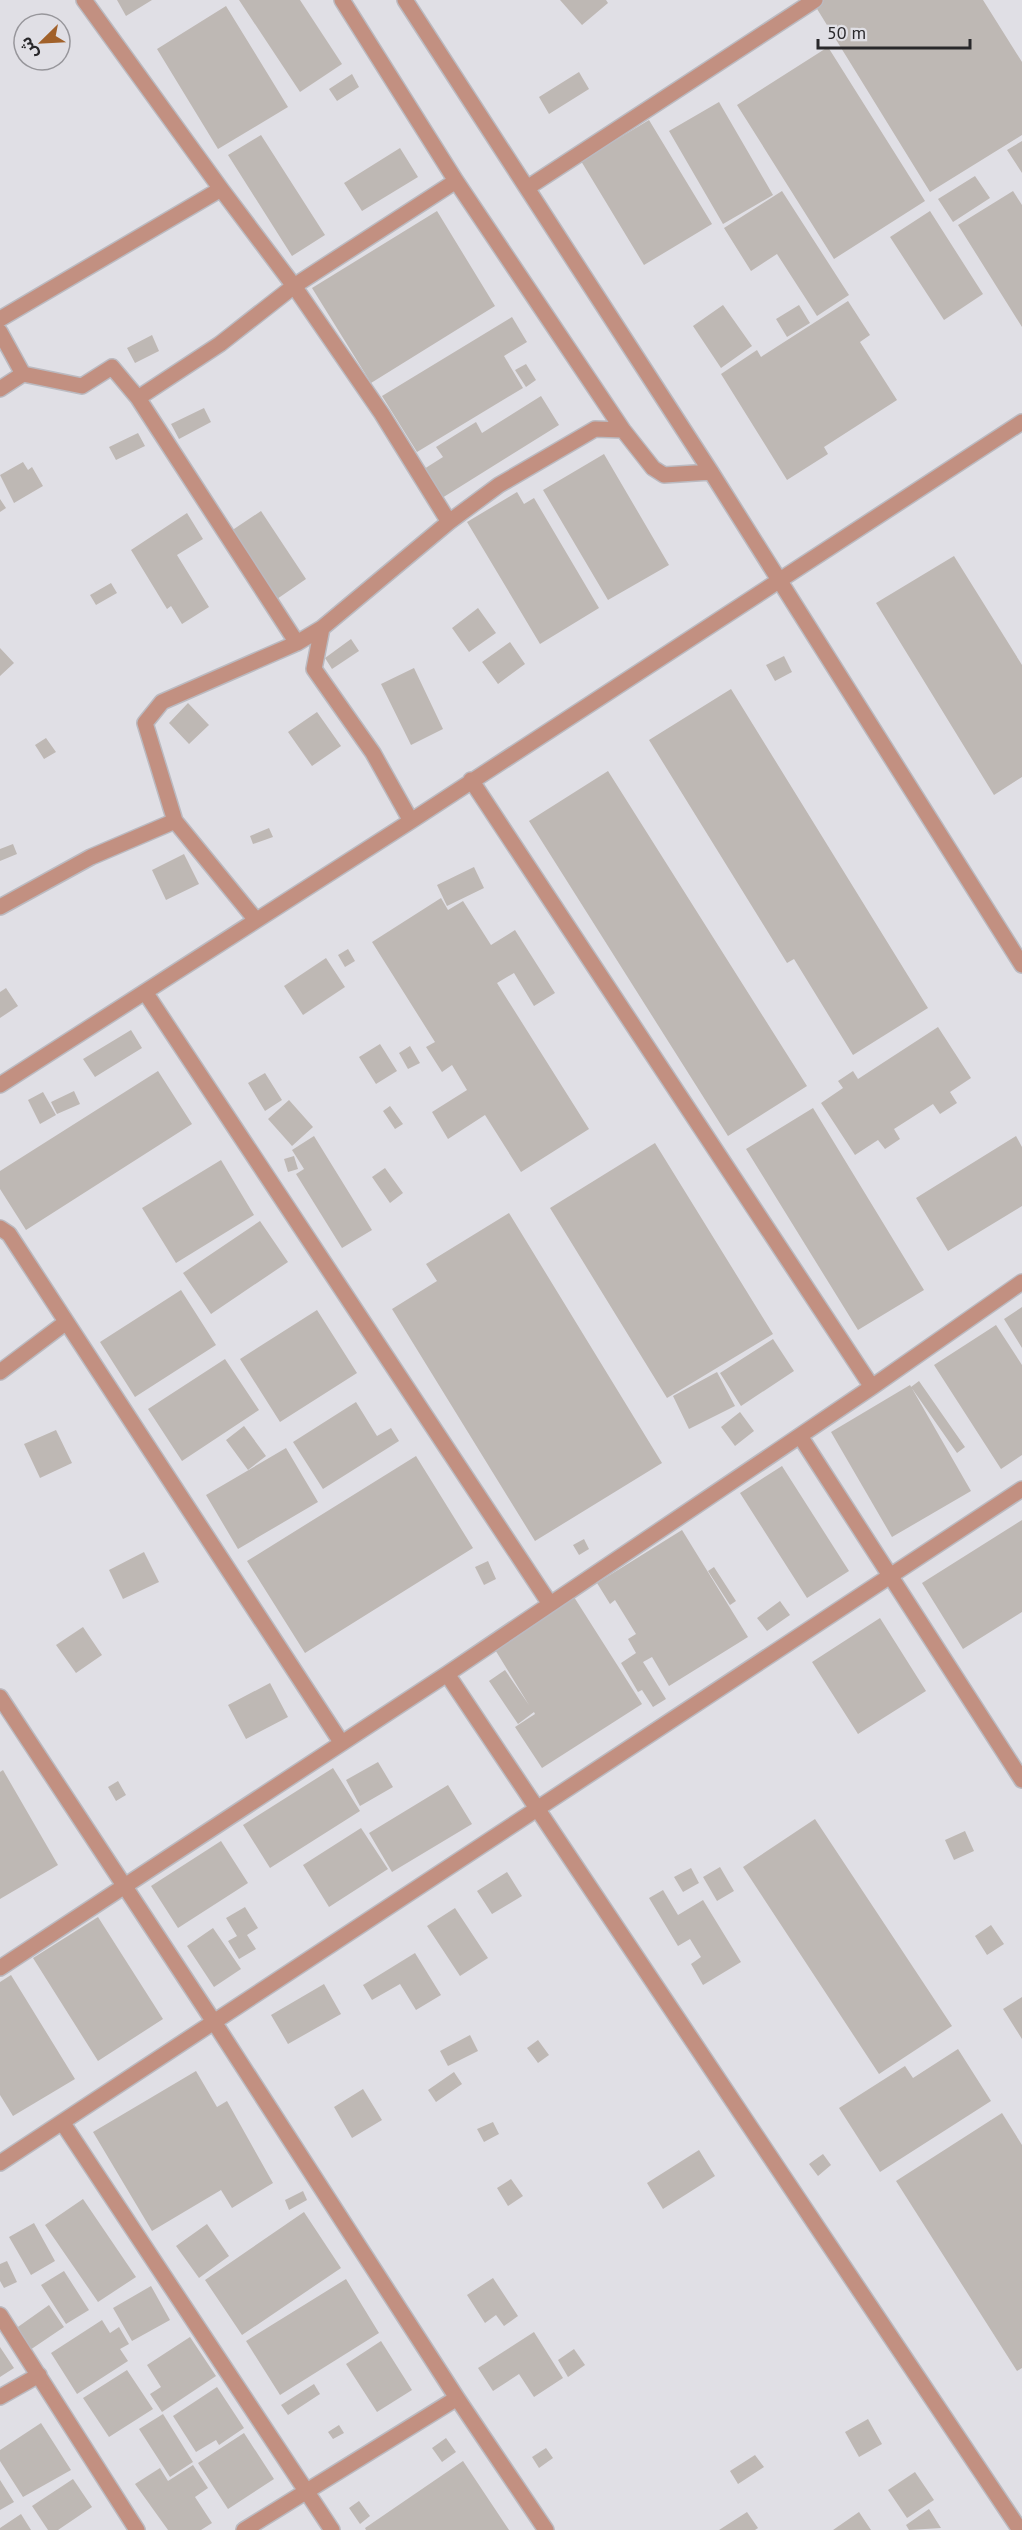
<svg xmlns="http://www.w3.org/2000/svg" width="1022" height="2530" viewBox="0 0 1022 2530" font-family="'PT Sans','Noto Sans Arabic',sans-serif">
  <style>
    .building { fill: #beb8b4 }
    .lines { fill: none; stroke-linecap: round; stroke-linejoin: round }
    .minor-casing { stroke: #bbbac0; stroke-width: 18 }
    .minor { stroke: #c29081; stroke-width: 15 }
  </style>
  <rect width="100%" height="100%" fill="#e0dfe5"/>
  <!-- building -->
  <path class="building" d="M117,0H152L126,16Z
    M239,0H300L342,64L300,92Z
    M560,0H606L608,3L582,25Z
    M820,0H983L1022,62V135L930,192L814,4Z
    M226,6L288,107L218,149L157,49Z
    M828,47L925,201L834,259L737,105Z
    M579,72L589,89L549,114L539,97Z
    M352,74L359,87L337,101L329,89Z
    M719,102L773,195L723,224L669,131Z
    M649,120L712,224L644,265L581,161Z
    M261,135L325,235L292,256L228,155Z
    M1022,141V173L1007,150Z
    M400,148L418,177L362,211L344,183Z
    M975,176L990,198L953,222L938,199Z
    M782,191L849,295L817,316L777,254L751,271L724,228Z
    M1013,191L1022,205V327L958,225Z
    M437,211L495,306L371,383L312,288Z
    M930,211L983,294L944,320L890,237Z
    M848,301L870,335L860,342L897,400L824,447L828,454L787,480L721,374L757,350L761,357Z
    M723,305L752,346L721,368L693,326Z
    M799,305L810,323L787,337L776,319Z
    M512,317L527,342L504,356L523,388L417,452L382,396Z
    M152,335L159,351L135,363L127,348Z
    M526,364L536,380L526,387L515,370Z
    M541,396L559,425L442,498L424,469L443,457L436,447L476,422L482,433Z
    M204,408L211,422L179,439L171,424Z
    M138,433L145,446L116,460L109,447Z
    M604,454L669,565L608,600L543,490Z
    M23,462L28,470L32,467L43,486L14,503L0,475Z
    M517,492L524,504L534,498L599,608L540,644L467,522Z
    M0,499L6,508L0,512Z
    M261,511L306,579L277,599L231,531Z
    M187,513L203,539L177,555L209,607L182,624L171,606L167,609L131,550Z
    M954,556L1022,665V777L994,795L876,603Z
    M111,583L117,593L96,605L90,595Z
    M478,608L496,633L469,652L452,628Z
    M351,639L359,651L332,669L325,658Z
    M510,642L525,664L498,684L482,662Z
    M0,648L14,663L0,676Z
    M784,656L792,672L775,681L766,665Z
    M414,668L443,729L411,745L381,684Z
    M731,689L928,1008L853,1055L794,959L787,963L649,740Z
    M188,703L209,725L189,744L169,723Z
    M317,712L341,746L312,766L288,732Z
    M46,738L56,752L44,759L35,745Z
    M608,771L807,1086L728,1136L529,821Z
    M269,828L273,837L253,844L250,836Z
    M13,844L17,854L0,861V849Z
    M184,854L199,884L166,900L152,870Z
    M474,867L484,888L447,906L437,885Z
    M441,898L448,910L463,901L491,945L515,930L555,993L534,1006L514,973L497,983L589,1129L521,1172L485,1115L448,1139L432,1112L467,1090L452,1065L442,1072L426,1047L435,1042L372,942Z
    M348,949L355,961L345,967L338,955Z
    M326,958L345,987L303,1015L284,986Z
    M6,988L18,1006L0,1018V992Z
    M938,1027L971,1078L950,1092L957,1103L940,1114L933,1104L894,1129L900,1139L885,1149L878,1140L855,1155L821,1103L843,1088L838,1081L853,1071L858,1079Z
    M131,1030L142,1048L95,1077L83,1059Z
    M380,1044L397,1071L376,1084L359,1057Z
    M410,1046L420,1063L408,1069L399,1053Z
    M158,1071L192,1124L26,1230L0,1189V1171Z
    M265,1073L282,1100L265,1111L248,1083Z
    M74,1091L80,1104L57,1114L51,1102Z
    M43,1092L56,1115L40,1124L28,1100Z
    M289,1100L313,1127L292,1146L268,1119Z
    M390,1106L403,1124L395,1129L383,1111Z
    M813,1108L924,1290L858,1330L746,1149Z
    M314,1136L372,1230L342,1248L296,1174L304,1169L292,1150Z
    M1016,1136L1022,1147V1206L948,1251L916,1198Z
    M655,1143L773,1334L667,1398L550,1208Z
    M294,1156L298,1169L288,1172L284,1159Z
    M221,1160L254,1215L176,1263L142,1208Z
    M385,1168L403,1193L390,1203L372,1177Z
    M509,1213L662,1463L535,1541L392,1309L437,1281L426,1264Z
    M260,1221L288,1262L211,1314L183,1273Z
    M181,1290L216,1345L135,1397L100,1342Z
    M1022,1307V1348L1004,1319Z
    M317,1310L357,1373L280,1422L240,1359Z
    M996,1325L1022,1365V1455L1001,1469L934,1365Z
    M773,1339L794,1371L741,1406L720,1373Z
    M225,1359L259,1410L182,1461L148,1409Z
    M717,1372L735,1406L689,1429L673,1396Z
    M919,1381L965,1447L957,1453L911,1387Z
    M910,1385L971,1491L892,1537L831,1432Z
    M356,1402L377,1436L391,1428L399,1441L323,1489L293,1442Z
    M740,1412L754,1431L735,1446L721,1427Z
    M244,1426L266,1456L248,1470L226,1440Z
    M56,1430L72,1463L40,1478L24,1444Z
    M286,1448L318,1502L238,1549L206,1495Z
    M416,1456L473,1548L305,1653L247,1561Z
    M782,1466L849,1571L807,1598L740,1493Z
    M1022,1520V1612L963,1649L922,1583Z
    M682,1530L748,1637L669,1686L652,1657L643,1662L666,1699L653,1707L642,1690L638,1692L621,1663L636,1653L628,1639L636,1634L615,1600L610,1604L597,1583Z
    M584,1539L589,1549L579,1555L573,1545Z
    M144,1552L159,1582L123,1599L109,1570Z
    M488,1561L496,1579L484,1585L475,1567Z
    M714,1567L736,1601L730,1605L708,1571Z
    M574,1597L642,1704L542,1768L515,1727L535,1714L534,1712L518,1724L489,1681L505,1670L529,1705L494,1648Z
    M780,1601L790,1615L767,1631L757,1618Z
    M880,1618L926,1691L858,1734L812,1662Z
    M83,1627L102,1655L76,1673L56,1645Z
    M270,1683L288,1717L246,1739L228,1705Z
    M378,1762L393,1787L360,1806L346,1780Z
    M333,1768L360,1811L270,1868L243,1825Z
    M3,1770L58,1865L0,1899V1772Z
    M118,1781L126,1795L116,1801L108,1787Z
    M448,1785L472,1824L392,1872L369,1833Z
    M815,1819L952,2026L879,2074L743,1867Z
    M361,1828L388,1869L329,1907L303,1865Z
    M965,1831L974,1851L954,1860L945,1840Z
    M221,1841L248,1883L178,1928L151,1886Z
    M720,1867L734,1891L717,1901L703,1877Z
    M691,1868L699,1883L683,1892L674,1877Z
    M507,1872L522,1896L492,1914L477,1891Z
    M663,1890L678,1915L703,1900L741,1962L703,1985L691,1964L701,1957L690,1939L678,1946L649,1898Z
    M245,1907L258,1928L247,1935L256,1949L239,1959L228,1941L237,1936L226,1918Z
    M455,1908L488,1958L460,1976L427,1926Z
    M98,1917L163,2019L98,2061L33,1958Z
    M991,1925L1004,1944L987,1955L975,1936Z
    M213,1928L241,1969L214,1987L187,1946Z
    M415,1953L441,1995L416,2010L400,1984L372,2000L363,1985Z
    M11,1975L75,2079L13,2116L0,2095V1982Z
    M324,1984L341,2014L288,2044L271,2015Z
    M1022,1997V2039L1003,2009Z
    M470,2035L478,2051L448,2066L440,2051Z
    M538,2040L549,2055L538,2063L527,2048Z
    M958,2049L991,2101L880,2172L839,2108L905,2066L913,2078Z
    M196,2071L217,2107L227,2101L273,2183L232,2208L221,2190L152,2231L93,2132Z
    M454,2072L462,2084L436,2102L428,2090Z
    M363,2089L382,2120L352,2138L334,2107Z
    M1002,2113L1022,2145V2368L1017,2371L896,2181Z
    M493,2122L499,2134L484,2142L477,2129Z
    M699,2150L715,2176L663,2209L647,2183Z
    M823,2154L831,2165L818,2176L809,2164Z
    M511,2179L523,2196L508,2206L497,2188Z
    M303,2191L307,2200L289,2210L285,2200Z
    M83,2199L136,2277L98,2302L45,2225Z
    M304,2212L341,2268L242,2335L205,2280Z
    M34,2223L55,2261L31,2275L9,2237Z
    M207,2224L229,2256L199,2278L176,2246Z
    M7,2261L17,2282L4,2288L0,2281V2264Z
    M64,2271L89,2310L66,2324L41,2285Z
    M493,2278L518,2316L504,2326L496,2315L485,2323L467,2295Z
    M346,2279L379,2333L280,2395L246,2341Z
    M151,2286L170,2320L132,2341L113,2308Z
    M49,2305L64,2327L30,2350L15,2329Z
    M102,2320L110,2333L119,2327L129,2344L120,2349L128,2361L77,2394L51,2353Z
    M534,2332L563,2378L534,2397L519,2374L493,2391L478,2368Z
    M190,2337L216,2376L162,2412L150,2394L161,2387L147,2365Z
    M381,2341L412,2390L377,2412L346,2364Z
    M0,2347L14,2368L0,2377Z
    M574,2349L585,2365L568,2377L558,2360Z
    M127,2370L153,2409L109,2437L83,2398Z
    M314,2384L320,2394L288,2415L281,2405Z
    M217,2387L244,2428L219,2445L216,2440L196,2452L173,2416Z
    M163,2414L193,2462L170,2477L139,2429Z
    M868,2419L882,2444L859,2457L845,2432Z
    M41,2423L71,2470L23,2497L0,2461V2450Z
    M339,2425L344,2433L333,2439L328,2432Z
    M244,2433L274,2479L228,2509L198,2463Z
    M446,2438L456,2452L442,2462L432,2448Z
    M546,2448L553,2458L539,2468L532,2457Z
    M755,2455L764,2467L738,2484L730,2471Z
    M463,2461L509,2530H366L365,2528Z
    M193,2465L208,2488L195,2497L212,2523L201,2530H168L135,2484L160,2468L168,2481Z
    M915,2472L934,2500L907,2518L888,2490Z
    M73,2479L92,2507L58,2530H48L32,2506Z
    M0,2480L14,2502L0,2510Z
    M359,2501L370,2516L360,2524L349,2508Z
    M929,2509L941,2528L909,2530L906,2525Z
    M747,2512L758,2528L755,2530H719Z
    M859,2512L871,2530H833Z
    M21,2514L31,2530H0V2528Z"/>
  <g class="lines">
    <!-- minor casing -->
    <g class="minor-casing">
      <path id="minor" d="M84,0L221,189L294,286L382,414L449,522
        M342,0L456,181L623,430L653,468L664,475L711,472
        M405,0L711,472L1022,965
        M527,188L815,0
        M0,319L221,189
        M0,332L23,374
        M0,389L23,374L82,386L112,367L138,398L297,643
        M138,398L220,344L294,286L456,181
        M322,628L314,669L373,753L411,821
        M471,780L872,1387
        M0,907L91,857L175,821
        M256,920L175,821L145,723L162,702L297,643L322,628L449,522L499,485L595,429L623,430
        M145,992L550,1604
        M0,1085L411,821L1022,422
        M0,1228L9,1234L341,1742
        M0,1372L65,1323
        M800,1436L1022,1780
        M447,1674L1020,2530
        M0,1697L214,2022L457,2398L546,2530
        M0,1968L447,1674L872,1387L1022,1282
        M62,2122L332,2530
        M0,2163L1022,1489
        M0,2315L137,2530
        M0,2397L39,2375
        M244,2530L457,2398"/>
    </g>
    <!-- minor -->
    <use href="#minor" class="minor"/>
  </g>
  <!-- north arrow -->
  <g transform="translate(42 42) rotate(246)"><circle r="28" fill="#e0dfe5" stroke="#97969b" stroke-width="1.5"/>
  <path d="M0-4.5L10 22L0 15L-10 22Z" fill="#a1612a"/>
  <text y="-9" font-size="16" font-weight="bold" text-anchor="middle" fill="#29282b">ش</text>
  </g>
  <!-- scale -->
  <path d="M818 39v9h152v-9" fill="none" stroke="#29282b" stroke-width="3"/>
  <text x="827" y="39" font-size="18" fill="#29282b" stroke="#e0dfe5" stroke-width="4.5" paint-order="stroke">50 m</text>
</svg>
